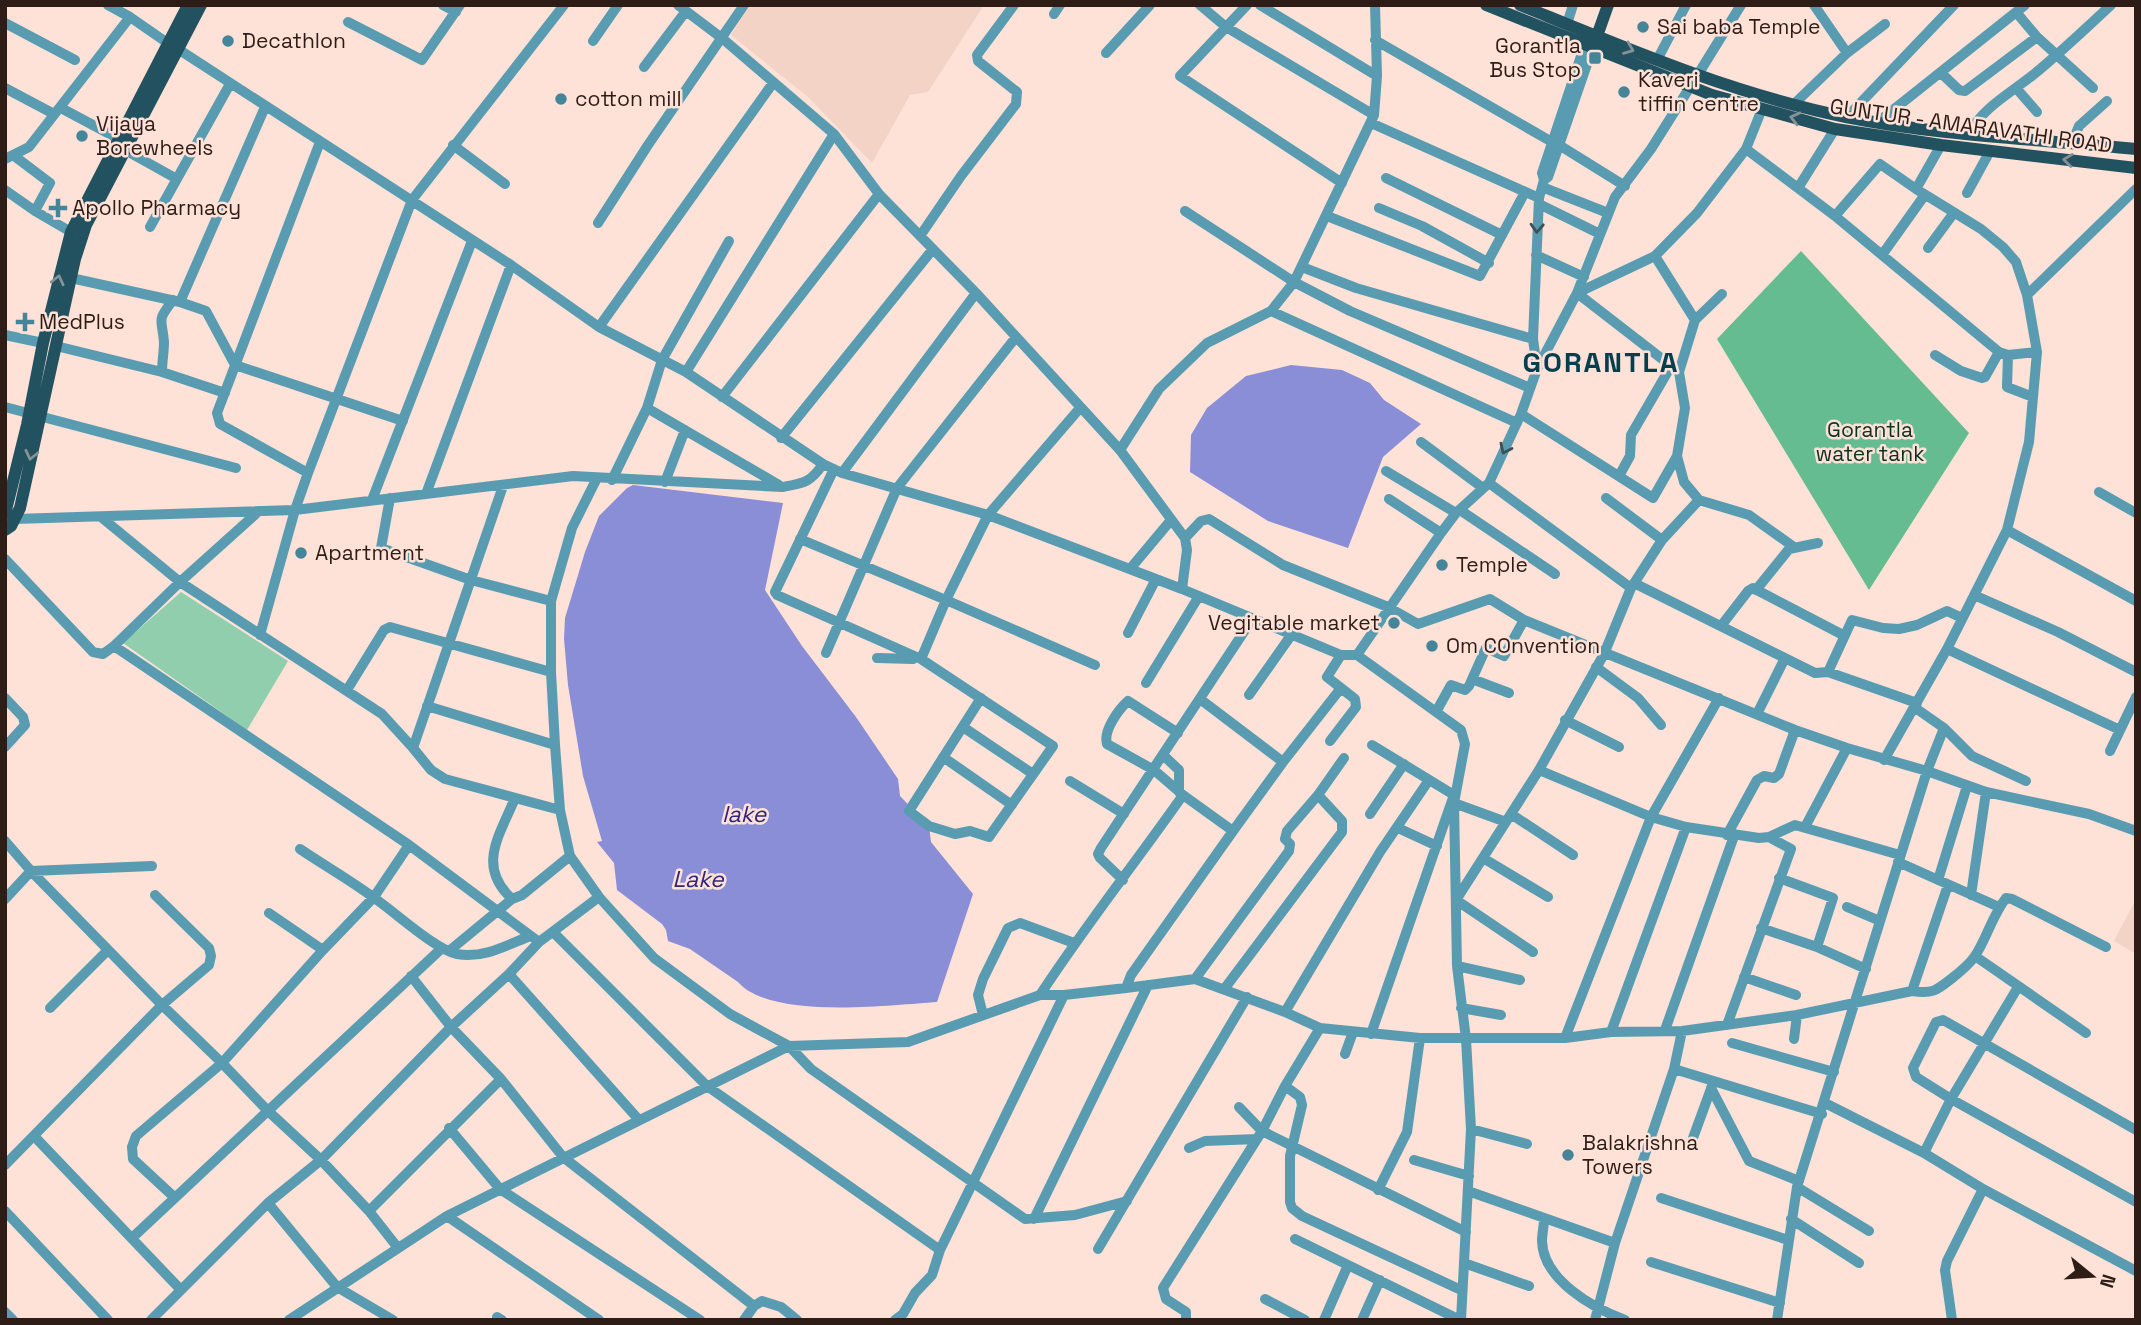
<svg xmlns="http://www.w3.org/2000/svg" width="2141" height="1325" viewBox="0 0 2141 1325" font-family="'Space Grotesk',sans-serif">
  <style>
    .built { fill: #f4d3c7 }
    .green { fill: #91cead }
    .forest { fill: #65bc91 }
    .water { fill: #8a8ed7 }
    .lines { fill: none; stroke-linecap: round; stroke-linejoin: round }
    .minor { stroke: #599cb1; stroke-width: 10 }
    .major { stroke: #225260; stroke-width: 12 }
    .oneway { stroke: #859296 }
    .oneway2 { stroke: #3f5055 }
    .poi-dot { fill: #458599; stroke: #fee1d7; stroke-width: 2.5 }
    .labels { text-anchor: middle; stroke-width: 5; stroke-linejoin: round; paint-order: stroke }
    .poi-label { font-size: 21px; fill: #2e1d17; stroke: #fee1d7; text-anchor: start }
    .street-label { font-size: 21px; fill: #2e1d17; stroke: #fee1d7 }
    .park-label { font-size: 21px; fill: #0a3221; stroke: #fee1d7 }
    .water-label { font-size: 23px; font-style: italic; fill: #2e267a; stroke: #fee1d7 }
    .district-label { font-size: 28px; font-weight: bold; letter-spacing: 2px; fill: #043f4e; stroke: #fee1d7 }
  </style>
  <rect width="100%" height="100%" fill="#fee1d7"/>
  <!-- built -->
  <path class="built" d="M750,5H984L928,92L910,95L872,163L808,97L731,35Z
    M2136,899V954L2114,941Z"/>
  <!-- green -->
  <path class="green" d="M181,592L288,661L247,730L123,643Z"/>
  <!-- forest -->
  <path class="forest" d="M1801,251L1969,433L1869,590L1717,339Z"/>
  <!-- water -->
  <path class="water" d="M1291,365L1342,370L1370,383L1384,400L1421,424L1383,457L1348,548L1268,521L1190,472L1191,435L1207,408L1246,376Z
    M633,485L783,503L765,590L802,646L856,717L898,779L900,796L929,826L931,842L973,894L937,1002C890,1005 771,1020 738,982L690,949L668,941L666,930L662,924L617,890L614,863L597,842L602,841L583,776L568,685L564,639L565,618L585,552L599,516L627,488Z"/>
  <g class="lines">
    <!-- minor -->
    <path class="minor" d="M108,5L130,17L169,44
      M443,5L456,12
      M678,5L723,39L834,134L879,194L976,293L1120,450L1185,538L1187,550L1182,589
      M1200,5L1226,27L1374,115
      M1247,5L1180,76L1342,183
      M1260,5L1377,76
      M1814,5L1847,53
      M2016,12L2037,37L2093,88
      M1054,14L1060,5
      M348,22L422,60L460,5
      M5,23L75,60
      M1567,24L1573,5
      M1375,40L1552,142
      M593,41L618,5
      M178,49L511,265L599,327L686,372L823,464L842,473L988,515L1182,589L1341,655H1357
      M1106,53L1150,5
      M1657,60L1686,5
      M644,67L686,11
      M1941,73L1959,90L1965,91L2037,37
      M1697,76L1741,5
      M5,88L54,114
      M2016,88L2037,112
      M1793,105L1847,53L1885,24
      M61,108L119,139
      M1847,117L1954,5
      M1878,122L2025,5
      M1371,123L1539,198
      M1968,134C1984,107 2009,94 2033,75C2060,53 2085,29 2111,5
      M2072,143L2079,126L2107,101
      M453,145L505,184
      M1559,145L1625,186
      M1746,149L1835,216L1999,352L2008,355L2037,352
      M125,150L177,179
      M13,155L50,183L35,211
      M5,159L29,147L130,17
      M1386,178L1502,235
      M1544,180L1542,173L1587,38
      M1542,187L1608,213
      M1798,188L1835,129
      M5,190L35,211L71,232
      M1967,193L1990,151
      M1539,204L1600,234
      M1379,208L1422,226L1489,263
      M1185,211L1294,282L1350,311L1530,388
      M1327,216L1480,276L1525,192
      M1835,216L1880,164L1916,189
      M598,223L648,145L744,5
      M150,227L230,84
      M920,236L961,176L1016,104L1017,92L978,61L977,55L1014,5
      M1928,248L1953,214
      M1536,255L1584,277
      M1882,255L1924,196
      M1302,267L1356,288L1533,339
      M71,278L180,302L206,311L235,365L403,421
      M2027,295L2136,189
      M180,302L265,107
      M1271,311L1517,423
      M1695,320L1722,294
      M599,327L773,83
      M5,335L43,343
      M56,346L162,372L225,393
      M1935,355L1961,371L1982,378L1985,377L1999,352
      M2008,355L2007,387L2033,397
      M1537,369L1577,293L1615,197L1651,149L1690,87
      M162,372C162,362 164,352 164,342C162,318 156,322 173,300
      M686,372L834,134
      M1679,372L1577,293L1655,256L1697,213L1746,149L1762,109
      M722,397L879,194
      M5,407L236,468
      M647,408L779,485
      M1080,408L988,515L946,600L1095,665
      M1521,414L1653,498L1677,456
      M781,438L933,249
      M1421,442L1483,488
      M1120,450L1159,389L1207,343L1271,311L1294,282L1374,115L1377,76L1375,5
      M834,469L775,592L777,595L921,659L1053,746L989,837L970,831L955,834L929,826L909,811L981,698
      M1386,471L1456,513
      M308,473L220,424L217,413L320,142
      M842,473L976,293
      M1619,476L1630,456L1631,435L1671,366
      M597,478L572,528L551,601V672L555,745L560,810L570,856L599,897L654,958L730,1014L789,1046L811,1069L1025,1219L1075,1215L1127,1201
      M612,480L647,408L662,360L729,241
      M665,482L685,430
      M1489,483L1631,588
      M503,486L413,748L431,770L445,779L560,810
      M2099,492L2136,513
      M426,494L511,265
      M390,498L381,548L471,580L551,601
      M1606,498L1662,540
      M1389,499L1441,533
      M372,500L472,241
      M1699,500L1749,515L1794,547
      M1460,510L1555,574
      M259,511L180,582L114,646L409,845L539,942L509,974L639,1120
      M101,517L180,582L382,714L413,748
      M15,519L295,510L573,476L782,487C804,483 810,483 823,464
      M2007,530L2136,601
      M1185,538L1201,521L1209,519L1283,565L1388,607L1418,624L1490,599L1524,620L1795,730L1847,748L1927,771L1986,792L2089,814L2136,831
      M800,539L946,600L921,659
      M5,559L93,652L103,654L114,646
      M1130,569L1171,520
      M1634,583L1815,673L1828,672L1917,703
      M1756,590L1789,549L1818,543
      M1974,595L2058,632L2136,672
      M1721,626L1748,591L1753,588L1843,635
      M1128,633L1156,579
      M260,635L295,510L308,473L412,200L564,5
      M1947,649L2120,730
      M826,653L897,488L1016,337
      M877,658L913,659
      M1596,667L1638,698L1661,725
      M1828,672L1852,620L1883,628L1899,629L1917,625L1947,611L1962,618
      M1472,679L1509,693
      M1146,683L1199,596
      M347,690L384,630L390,627L551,672
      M1249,695L1292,634
      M5,698L23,717L25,725L5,747
      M1200,699L1283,762
      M427,706L555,745
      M1914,707L1944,728L1972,756L2026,781
      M1436,712L1451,685L1465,690L1469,686L1486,648L1504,656L1524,620
      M1757,714L1785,658
      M1565,720L1619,747
      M963,727L1033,774
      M1178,733L1128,701C1118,710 1103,731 1107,744L1154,770L1183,795
      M1330,741L1356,707L1355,699L1327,677L1341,655
      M2110,751L2136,697
      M1163,755L1179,770V792
      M943,757L1012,805
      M1884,760L1947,649L2007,530L2029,442L2037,352L2027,295L2016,262L2003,247L1981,229L1916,189L1941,145
      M1539,770L1651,817L1686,827L1759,838L1769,837L1795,825L1900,855
      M1070,781L1124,814
      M515,798C500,835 476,866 512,899L522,895L570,856
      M1454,803L1506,822
      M1370,814L1404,764
      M1511,814L1573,855
      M1805,827L1847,748
      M1398,828L1437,846
      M1233,831L1283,762L1341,688
      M1727,835L1757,780L1764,776L1774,778L1779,774L1795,730
      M5,841L31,871L162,1005L222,1063L267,1110L321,1160L369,1211L398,1248
      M300,849C325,866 352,881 377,900C397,914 435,949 457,954C483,959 507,945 530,936
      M1483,858L1548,897
      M1898,862L1999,907
      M1779,878L1833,898L1817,947
      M1123,880L1100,858L1098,854L1101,848L1253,618
      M1938,880L1967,786
      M1971,895L1986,792
      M5,899L31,871L152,866
      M1847,907L1880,921
      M269,913L323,950
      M1761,928L1817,947L1866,969
      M553,932L707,1086L940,1250L1064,995
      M539,942L599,897
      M449,951L512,899
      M1533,952L1456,900L1539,770L1604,654L1631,588L1662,540L1699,500L1684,482L1677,456L1685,408L1679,372L1695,320L1655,256
      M1975,956L2086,1033
      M1457,966L1520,980
      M509,974L451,1027L501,1079L563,1157L754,1306
      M1744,977L1796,995
      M1195,979L1289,851L1290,844L1285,839L1287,831L1318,795L1344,758
      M1225,988L1342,832V821L1318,795
      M1912,991L1948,885
      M1040,995C1085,926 1136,862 1183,795L1233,831L1131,975L1126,988
      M50,1008L108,950
      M1461,1008L1501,1015
      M1285,1012L1380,852L1429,780
      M983,1015L978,995L983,979L1008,928L1020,923L1074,943
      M1727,1025L1791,849L1769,837
      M1665,1030L1734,836
      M1611,1032L1686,827
      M1371,1034L1454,795L1372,745
      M1565,1038L1651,817L1719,698
      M1794,1039L1797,1015
      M1732,1043L1834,1072
      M1345,1054L1353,1032
      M1674,1069L1822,1114
      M1285,1086L1300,1097L1302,1105L1290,1156V1202L1292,1208L1302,1216L1461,1290
      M1711,1088L1749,1161L1799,1181
      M1825,1103L1924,1153L1951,1099L2018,987
      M1239,1107L1262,1131L1466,1232
      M449,1128L500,1189L700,1320
      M1471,1129L1527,1144
      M2136,1130L1943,1020L1936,1022L1913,1068L1916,1077L1951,1099L2136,1202
      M34,1136L181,1290
      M1693,1138L1712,1086
      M1189,1148L1205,1141L1257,1139
      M1924,1153L1983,1189L2136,1271
      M1414,1160L1469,1176
      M5,1165L162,1005L209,965L211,956L209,948L155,895
      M1797,1187L1869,1231
      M1378,1190L1407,1132L1420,1038
      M1468,1191L1615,1243
      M174,1197L133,1159L132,1147L136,1136L222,1063L323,950L374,897L409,845
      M1661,1198L1788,1240
      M268,1203L337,1287L393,1320
      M5,1211L108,1320
      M369,1211L501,1079
      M447,1216L599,1320
      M1034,1219L1148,985
      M1544,1219C1544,1226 1542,1234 1542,1241C1543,1280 1593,1308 1625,1320
      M1791,1219L1859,1263
      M132,1238L442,948
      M1295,1239L1460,1320
      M1098,1249L1247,997
      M1651,1262L1780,1303
      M1464,1263L1529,1286
      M1265,1299L1305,1320
      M5,1312L13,1320
      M497,1317L502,1320
      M151,1320L268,1203L321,1160L451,1027L411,976
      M289,1320L447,1216L789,1046L908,1042L1040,995H1064L1126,988L1195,979L1285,1012L1320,1028L1420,1038H1565L1611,1032L1682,1031L1797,1015L1912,991C1932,994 1936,991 1951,979C1960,972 1969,965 1975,956C1987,938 1992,916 2006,898L2012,899L2106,947
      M744,1320L754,1306L762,1301L781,1307L797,1320
      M895,1320L903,1314L915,1293L932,1275L940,1250
      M1186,1320V1312L1166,1299L1163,1288L1262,1131L1285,1086L1320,1028
      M1324,1320L1348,1265
      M1362,1320L1380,1280
      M1461,1320L1471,1129L1466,1039L1457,966L1454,803L1465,744L1461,730L1357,655L1441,533L1456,513L1489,483L1521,414L1537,369L1533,339L1539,198L1544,180L1548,177L1594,44
      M1595,1320L1615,1243L1674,1069L1682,1031
      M1777,1320L1797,1187L1927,771L1944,728
      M1952,1320L1945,1270L1947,1261L1983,1189"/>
    <!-- major -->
    <path class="major" d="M1486,5L1712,95L1835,129L1941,145L2136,168
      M1520,5C1628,49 1732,94 1846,117C1941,136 2039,139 2136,149
      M1597,36L1608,5
      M5,514L27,425L43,343L71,232L188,5
      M5,530L11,526L20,508L75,259L86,225L201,5"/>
  </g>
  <!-- one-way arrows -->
  <defs><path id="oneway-chevron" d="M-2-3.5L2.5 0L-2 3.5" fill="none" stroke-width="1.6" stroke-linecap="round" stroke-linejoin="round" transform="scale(1.75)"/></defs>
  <g class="oneway">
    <use href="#oneway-chevron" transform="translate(1629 49) rotate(22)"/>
    <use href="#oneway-chevron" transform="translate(1795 118) rotate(-166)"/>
    <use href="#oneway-chevron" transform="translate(2068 160) rotate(-173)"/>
    <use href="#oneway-chevron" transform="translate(58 280) rotate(-77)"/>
    <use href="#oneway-chevron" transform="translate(31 455) rotate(103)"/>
  </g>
  <g class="oneway2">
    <use href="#oneway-chevron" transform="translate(1537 228) rotate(93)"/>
    <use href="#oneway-chevron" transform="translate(1505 449) rotate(115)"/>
  </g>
  <!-- markers -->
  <g class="poi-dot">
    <circle cx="1643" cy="27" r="7"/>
    <circle cx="228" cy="41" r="7"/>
    <rect x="1588" y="51" width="14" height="14" rx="3.5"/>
    <circle cx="1624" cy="92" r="7"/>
    <circle cx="561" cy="99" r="7"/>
    <circle cx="82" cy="136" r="7"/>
    <path d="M54.5 197.5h7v7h7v7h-7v7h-7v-7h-7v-7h7z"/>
    <path d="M21.5 311.5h7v7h7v7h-7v7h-7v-7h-7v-7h7z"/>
    <circle cx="301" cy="553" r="7"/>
    <circle cx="1442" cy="565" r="7"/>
    <circle cx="1394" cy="623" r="7"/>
    <circle cx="1432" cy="646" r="7"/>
    <circle cx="1568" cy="1155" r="7"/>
  </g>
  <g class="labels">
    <!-- poi labels -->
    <g class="poi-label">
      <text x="1657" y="34">Sai baba Temple</text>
      <text x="242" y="48">Decathlon</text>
      <text x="1581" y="53" text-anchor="end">Gorantla<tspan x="1581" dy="24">Bus Stop</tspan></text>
      <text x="1638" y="87">Kaveri<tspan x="1638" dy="24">tiffin centre</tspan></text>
      <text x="575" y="106">cotton mill</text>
      <text x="96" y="131">Vijaya<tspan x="96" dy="24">Borewheels</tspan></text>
      <text x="72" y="215">Apollo Pharmacy</text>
      <text x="39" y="329">MedPlus</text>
      <text x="315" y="560">Apartment</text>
      <text x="1456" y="572">Temple</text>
      <text x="1380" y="630" text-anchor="end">Vegitable market</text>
      <text x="1446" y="653">Om COnvention</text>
      <text x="1582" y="1150">Balakrishna<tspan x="1582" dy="24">Towers</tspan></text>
    </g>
    <!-- street labels -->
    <g class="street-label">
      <text transform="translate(1971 126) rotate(8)" y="7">GUNTUR - AMARAVATHI ROAD</text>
    </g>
    <!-- park labels -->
    <g class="park-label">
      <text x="1870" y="437">Gorantla<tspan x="1870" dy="24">water tank</tspan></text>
    </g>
    <!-- water labels -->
    <g class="water-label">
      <text x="744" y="822">lake</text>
      <text x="698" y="887">Lake</text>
    </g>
    <!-- district labels -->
    <g class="district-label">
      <text x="1601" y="372">GORANTLA</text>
    </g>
  </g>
  <!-- border -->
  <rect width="2141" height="1325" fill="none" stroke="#2e1d17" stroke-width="14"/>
  <!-- north arrow -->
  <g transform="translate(2092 1276) rotate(108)" stroke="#fee1d7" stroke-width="5" paint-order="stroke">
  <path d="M0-5L12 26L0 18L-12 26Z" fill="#2e1d17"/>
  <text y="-10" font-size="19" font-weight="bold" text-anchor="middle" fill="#2e1d17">N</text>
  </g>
</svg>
